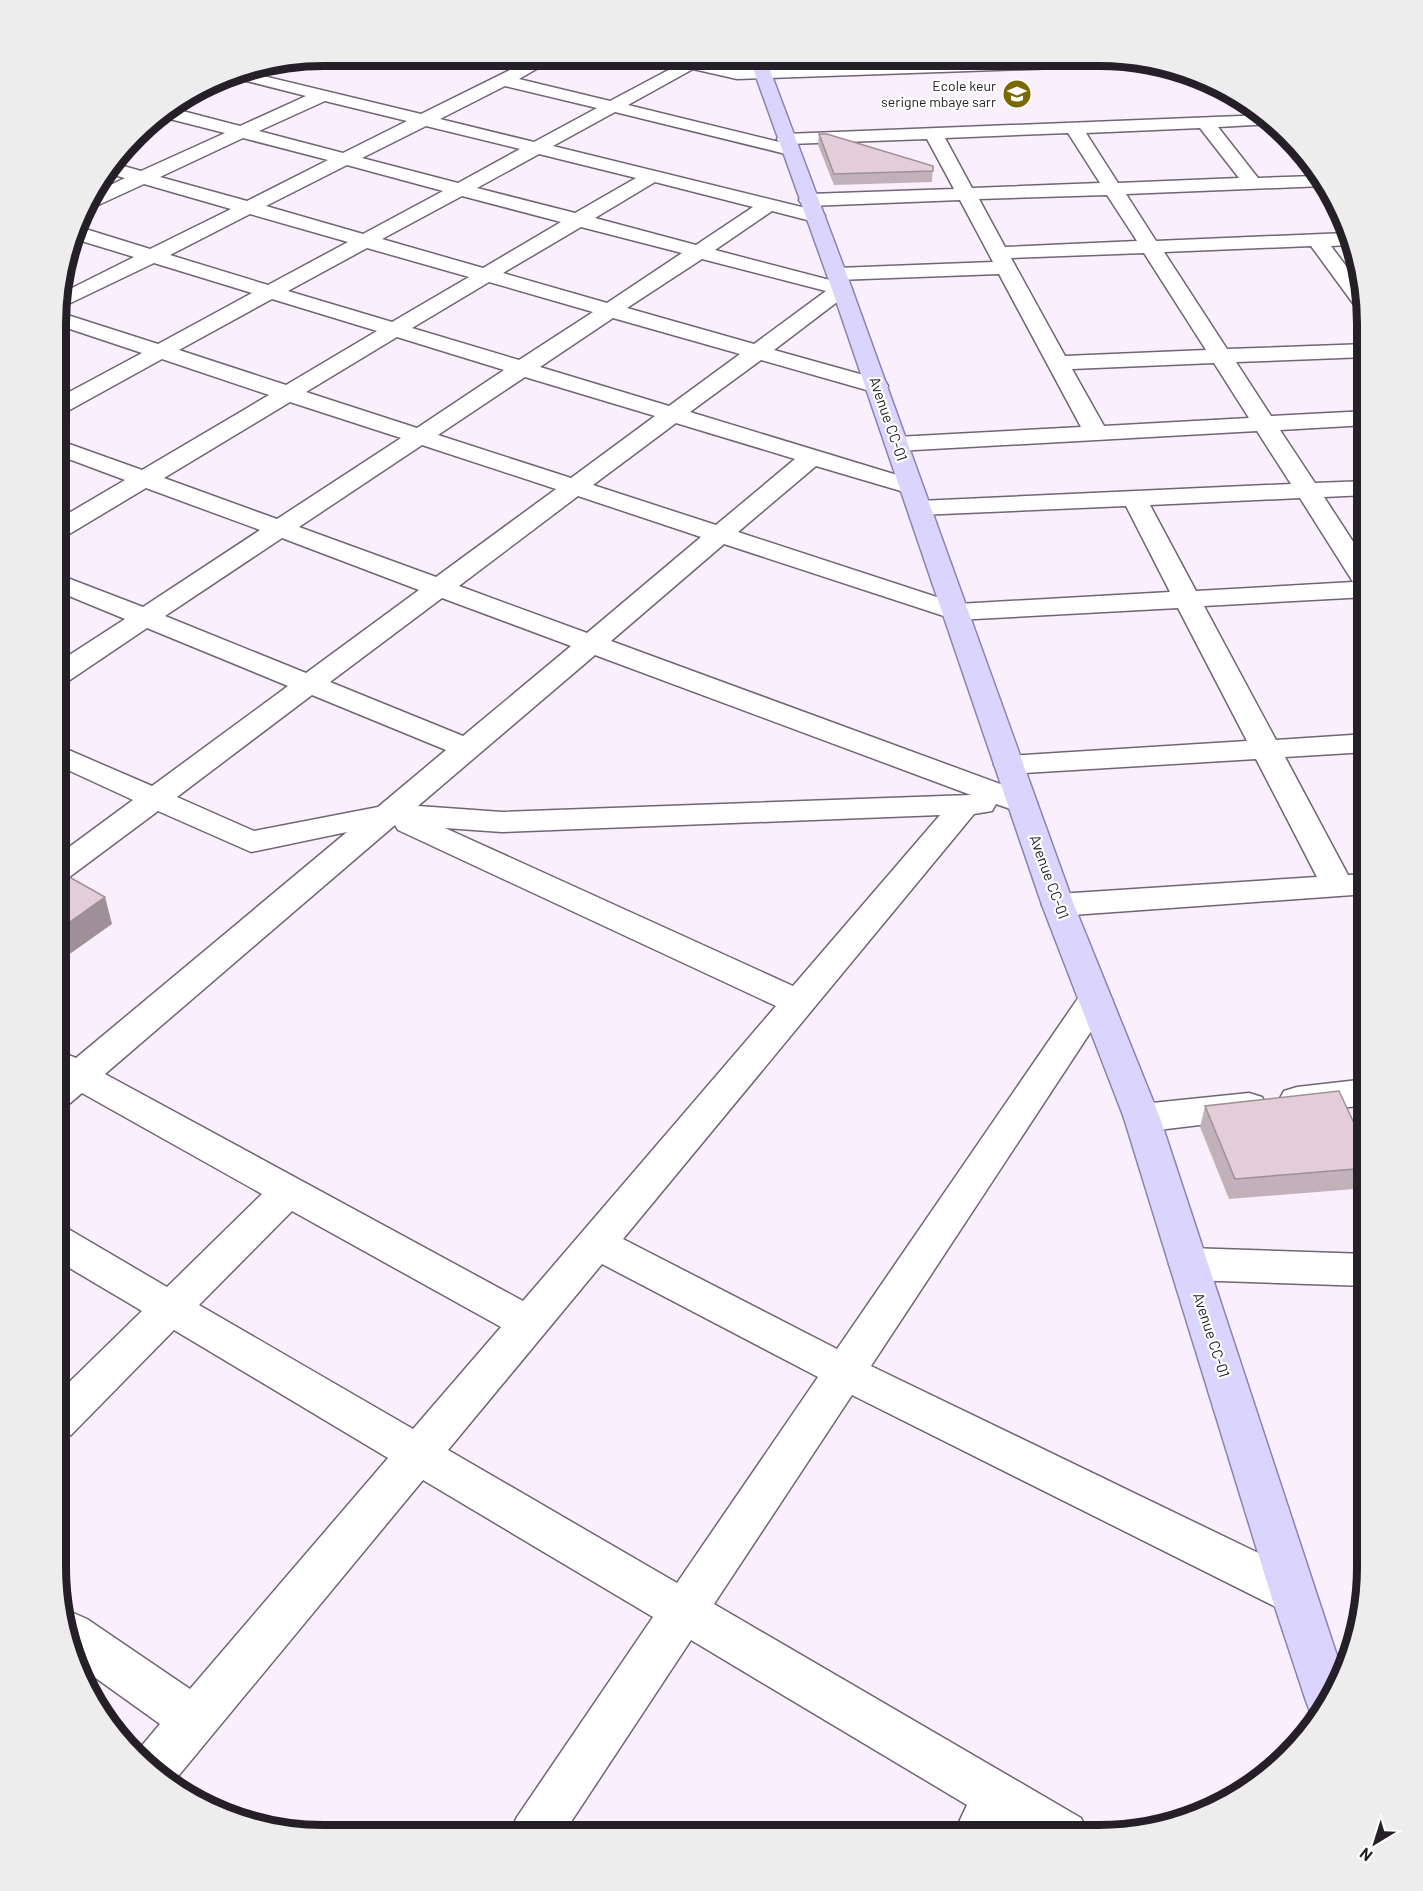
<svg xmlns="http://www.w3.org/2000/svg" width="1423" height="1891" viewBox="0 0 1423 1891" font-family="Barlow,sans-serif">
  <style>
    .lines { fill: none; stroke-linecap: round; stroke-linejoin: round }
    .minor-casing { stroke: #716474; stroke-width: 3 }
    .major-casing { stroke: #8c82b0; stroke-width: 3 }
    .minor { fill: #fff; fill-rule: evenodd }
    .major { fill: #dbd4fc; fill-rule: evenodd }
    .wall { fill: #c3b1ba }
    .shaded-wall { fill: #9f9097 }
    .building { fill: #e3ced8; stroke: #9f9097; stroke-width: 1.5 }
    .labels { text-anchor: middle; stroke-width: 4.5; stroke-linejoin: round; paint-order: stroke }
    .far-poi-label { font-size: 14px; fill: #252027; stroke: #fff; text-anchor: end }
    .street-label { font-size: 15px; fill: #252027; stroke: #fff }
    .rim { fill: none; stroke: #252027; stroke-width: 8 }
  </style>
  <rect width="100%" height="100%" fill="#faeffd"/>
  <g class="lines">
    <!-- minor casing -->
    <g class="minor-casing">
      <path id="minor" d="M538,56H559L519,79L610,101L676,66L649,60L647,56L680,57L737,69L1066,58H1134L1150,62L1143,65L737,79L693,69L628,105L779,142L777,139L780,135L786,134L1265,115L1273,124L1218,127L1258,178L1315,176L1324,186L1126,194L1156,241L1346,233L1349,245L1331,246L1358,282L1362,308L1355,306L1311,246L1164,252L1227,349L1367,344V357L1236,362L1271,416L1367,411V425L1280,430L1315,483L1367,481V495L1324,497L1367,563V597L1204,606L1276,740L1367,734V752L1285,757L1348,875L1367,874V894L1058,916L1047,913L1042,905L1047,897L1058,894L1317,877L1256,759L1009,774L999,771L994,765L999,759L1009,756L1247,741L1178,608L956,620L724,544L611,641L1033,796L1037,803L1033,810L1022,813L996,804L992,811L974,814L623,1239L837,1349L1083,991L1095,987L1107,991L1112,999L1107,1007L871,1366L1308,1577L1314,1592L1308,1607L1292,1613L1276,1607L852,1395L714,1604L1081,1818L1089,1835H1018L1007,1829L1004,1835H953L967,1805L691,1640L563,1834H509L517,1817L653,1617L423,1480L170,1786L134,1755L160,1724L79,1666L67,1614L71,1612L87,1619L190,1689L388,1458L174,1330L71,1435L56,1440V1395L142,1311L56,1260V1226L70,1230L167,1287L262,1194L82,1093L69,1104L56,1108V1050L76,1058L347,832L251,852L158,811L68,878L57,881V856L133,800L57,765V745L152,786L288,686L147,628L67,682L57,684V663L125,619L57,591V574L143,607L260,530L146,488L66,536L57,539V520L125,480L58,455V440L142,470L269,395L162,359L66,412L58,414V398L142,353L58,325V312L158,344L252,293L154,263L58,309V295L134,257L75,239L79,227L150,249L231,209L144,184L94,207L85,208L90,195L125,178L106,173L113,163L141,171L225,133L158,116L171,108L240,126L306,96L227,76L238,70L421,114ZM505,86L597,108L534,142L440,119ZM325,101L407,121L343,153L259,131ZM615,112L790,155L796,154L799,150L796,146L789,144L927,139L954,189L809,194L802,196L799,200L802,204L809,206L960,200L993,262L837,268L830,270L827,274L830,278L837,280L999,274L1081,427L897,437L889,439L885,444L889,449L897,451L1257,431L1291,484L919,501L910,503L907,508L910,513L919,515L1126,506L1170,592L958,604L738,532L816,466L911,494L920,492L923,487L920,482L690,412L761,360L877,393L885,391L888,386L885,381L774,350L849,293L852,289L849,285L715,250L772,211L815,222L822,220L825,216L822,212L553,146ZM426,126L520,149L458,183L362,158ZM1200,128L1239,178L1118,183L1086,133ZM1068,133L1100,183L972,188L945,138ZM243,138L328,160L247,201L160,177ZM539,154L636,178L575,213L477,188ZM347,165L443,191L363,234L266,206ZM655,182L753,207L696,245L595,218ZM1107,195L1137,241L1005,247L979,199ZM462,196L561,222L483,268L382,239ZM250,214L348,242L268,285L170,255ZM581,227L682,253L607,303L503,273ZM367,248L469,277L392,322L288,291ZM1144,253L1206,350L1065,356L1011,258ZM702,259L826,291L754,344L627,308ZM489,282L593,312L519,360L412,328ZM272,299L377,331L286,385L179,350ZM613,318L740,354L669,406L540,367ZM397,337L504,370L417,428L306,392ZM1214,363L1249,418L1104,426L1072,369ZM525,377L655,416L571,478L438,435ZM290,402L401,438L277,519L164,478ZM676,423L795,459L716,525L593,485ZM422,445L556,489L436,577L299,527ZM578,496L701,537L587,633L459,586ZM1300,498L1353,582L1196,591L1150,505ZM282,538L419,590L306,673L165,616ZM442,598L571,646L463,736L330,682ZM595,655L971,795L502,812L418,806ZM312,695L446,750L378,807L254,831L177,797ZM940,815L793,986L445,828L502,832ZM395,825L398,830L776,1006L523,1301L105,1074ZM292,1211L501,1327L413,1429L199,1305ZM602,1264L818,1377L677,1583L448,1450Z
        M1367,1079V1105L1297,1113L1284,1109L1279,1100L1284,1091L1297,1087Z
        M1249,1093L1262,1097L1267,1106L1262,1115L1249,1119L1142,1132L1129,1128L1124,1118L1129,1108L1142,1104Z
        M1188,1248L1367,1254V1286L1188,1280L1174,1275L1169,1264L1174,1253Z"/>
    </g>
    <!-- major casing -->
    <g class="major-casing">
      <path id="major" d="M749,57H765L852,289L1074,905L1160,1118L1343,1674L1319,1720L1312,1717L1306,1701L1270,1592L1124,1118L1042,905L832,289Z"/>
    </g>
    <!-- minor -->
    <use href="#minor" class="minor"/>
    <!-- major -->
    <use href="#major" class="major"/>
  </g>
  <!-- wall -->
  <path class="wall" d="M819,134L933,166L932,182L834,185L818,145Z
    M1205,1106L1367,1151V1188L1229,1199L1200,1127Z"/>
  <!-- shaded-wall -->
  <path class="shaded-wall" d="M105,897L112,924L57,963V931Z"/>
  <!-- building -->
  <path class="building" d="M819,134H827L933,166V171L834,174Z
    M57,870L105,897L57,931Z
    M1339,1091L1367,1151V1168L1235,1179L1205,1106Z"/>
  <!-- icons -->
  <defs>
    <g id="school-disc" transform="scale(1.5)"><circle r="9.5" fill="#7c6800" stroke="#fff"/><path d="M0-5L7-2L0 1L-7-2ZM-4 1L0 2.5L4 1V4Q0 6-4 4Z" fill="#fff"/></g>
  </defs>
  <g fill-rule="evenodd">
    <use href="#school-disc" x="1017" y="94"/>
  </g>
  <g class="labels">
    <!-- far-poi labels -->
    <g class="far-poi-label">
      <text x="996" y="91">Ecole keur<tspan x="996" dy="16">serigne mbaye sarr</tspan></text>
    </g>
    <!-- street labels -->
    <g class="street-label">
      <text transform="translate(888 419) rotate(71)" y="5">Avenue CC-01</text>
      <text transform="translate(1049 877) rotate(70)" y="5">Avenue CC-01</text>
      <text transform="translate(1211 1335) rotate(72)" y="5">Avenue CC-01</text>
    </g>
  </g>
  <!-- crop -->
  <path d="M0 0H1423V1891H0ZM324 66H1099A258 258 0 0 1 1357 324V1567A258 258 0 0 1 1099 1825H324A258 258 0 0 1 66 1567V324A258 258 0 0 1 324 66Z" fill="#eeedee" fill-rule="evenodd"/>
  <path class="rim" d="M324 66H1099A258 258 0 0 1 1357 324V1567A258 258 0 0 1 1099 1825H324A258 258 0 0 1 66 1567V324A258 258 0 0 1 324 66Z"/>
  <!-- north arrow -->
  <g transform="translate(1375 1843) rotate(218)" stroke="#ffffff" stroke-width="4.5" paint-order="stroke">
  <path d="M0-4.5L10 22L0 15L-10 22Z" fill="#252027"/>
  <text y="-9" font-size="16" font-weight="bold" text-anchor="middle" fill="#252027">N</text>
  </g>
</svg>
